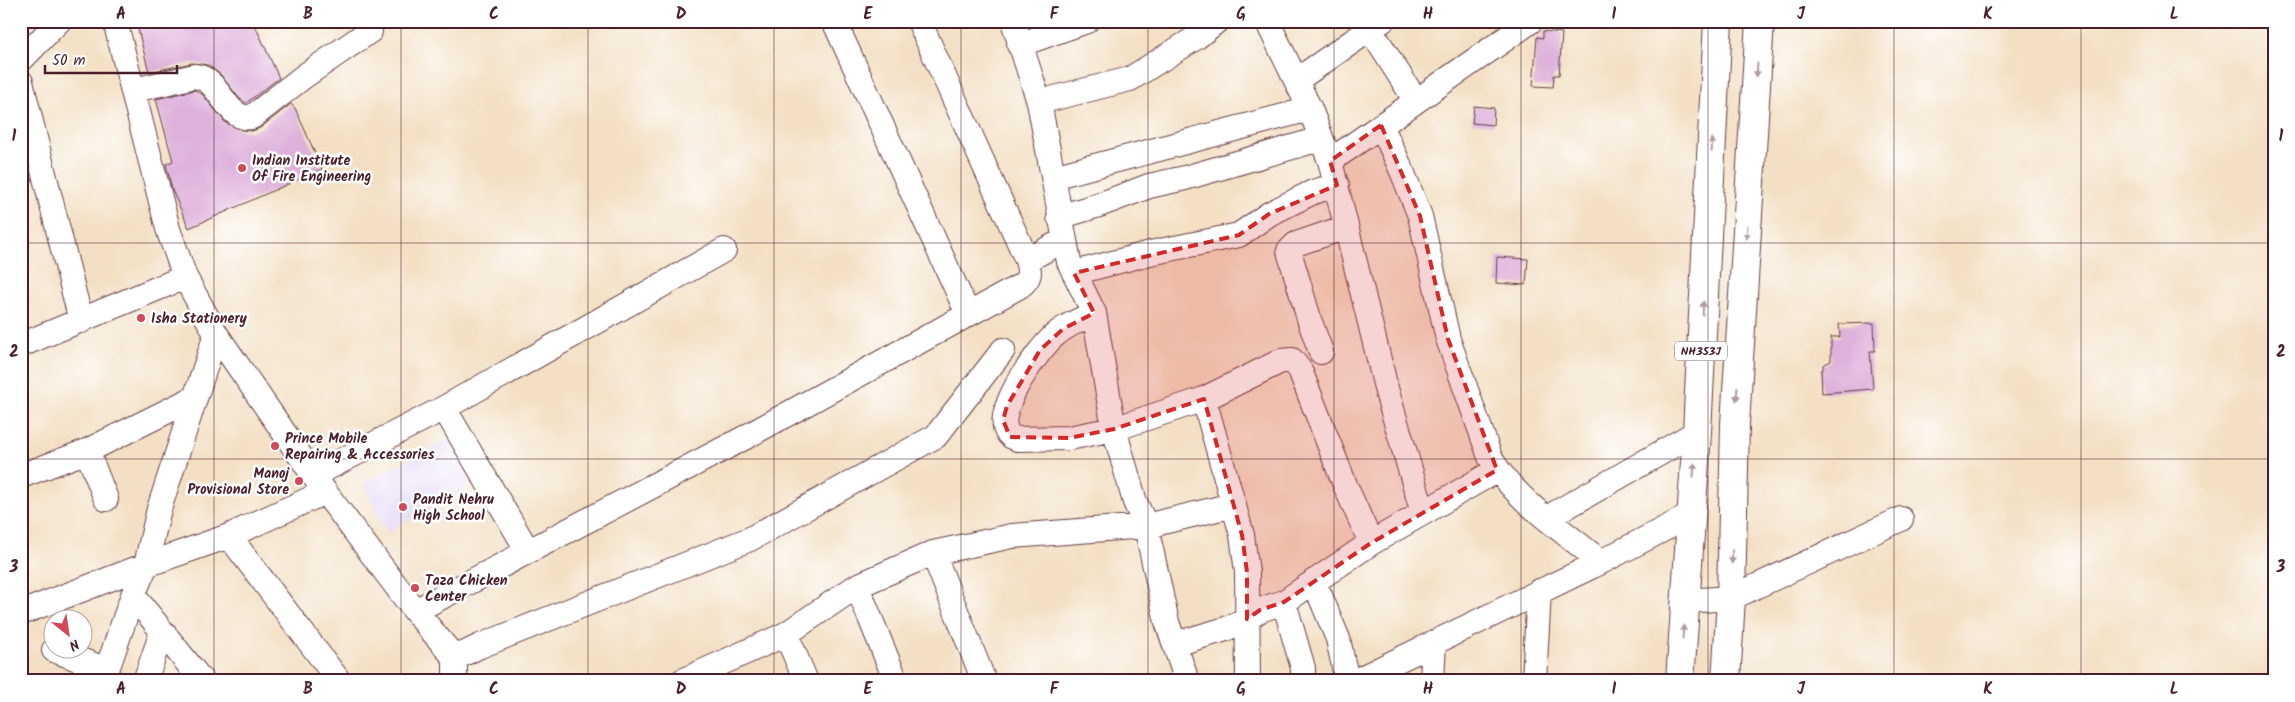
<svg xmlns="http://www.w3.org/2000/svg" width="2295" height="702" viewBox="0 0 2295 702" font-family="Kalam,sans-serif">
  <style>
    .built { fill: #e2d4f3 }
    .building { fill: #deb0da }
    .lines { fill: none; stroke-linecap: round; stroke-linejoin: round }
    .minor-casing { stroke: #633c42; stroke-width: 26 }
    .highway-casing { stroke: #633c42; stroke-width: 30 }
    .minor { stroke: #fff; stroke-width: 24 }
    .highway { stroke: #fff; stroke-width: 28 }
    .oneway { fill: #ae9aa0 }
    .marked { fill: #d62828; fill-opacity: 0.2; stroke: #d62828; stroke-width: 4; stroke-dasharray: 10 6; stroke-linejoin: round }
    .grid { fill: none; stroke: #4a1f2b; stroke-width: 1; stroke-opacity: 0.55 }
    .poi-dot { fill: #d1495b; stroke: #fff; stroke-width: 2 }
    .labels { text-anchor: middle; stroke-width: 5; stroke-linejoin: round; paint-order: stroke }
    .shield { fill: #fff; stroke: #80626b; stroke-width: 1 }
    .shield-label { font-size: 12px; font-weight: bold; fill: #4a1f2b }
    .poi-label { font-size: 14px; font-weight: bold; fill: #4a1f2b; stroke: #fff; text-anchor: start }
    .neatline { fill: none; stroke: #4a1f2b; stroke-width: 2 }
    .grid-label { font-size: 16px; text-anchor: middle; font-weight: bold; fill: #4a1f2b }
  </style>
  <rect width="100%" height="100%" fill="#fff"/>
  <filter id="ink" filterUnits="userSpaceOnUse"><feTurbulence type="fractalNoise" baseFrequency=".02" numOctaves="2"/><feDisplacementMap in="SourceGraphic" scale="10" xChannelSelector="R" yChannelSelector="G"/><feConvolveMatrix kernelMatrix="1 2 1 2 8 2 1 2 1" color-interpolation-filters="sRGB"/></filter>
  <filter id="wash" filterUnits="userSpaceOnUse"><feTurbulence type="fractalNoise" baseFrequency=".0096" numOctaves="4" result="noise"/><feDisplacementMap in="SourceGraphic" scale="20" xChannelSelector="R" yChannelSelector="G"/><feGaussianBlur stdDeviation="1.12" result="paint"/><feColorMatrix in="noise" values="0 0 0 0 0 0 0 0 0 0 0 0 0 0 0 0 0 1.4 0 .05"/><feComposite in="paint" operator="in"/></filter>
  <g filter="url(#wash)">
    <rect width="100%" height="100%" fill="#f3e0c4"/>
    <!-- built -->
    <path class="built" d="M452,437L477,481L387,532L363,483Z"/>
    <g id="blocks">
      <!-- building -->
      <path class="building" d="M136,21H253L279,78L246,103L239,98L221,75L208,65L192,63L149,72Z
        M1543,31L1562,33L1559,75H1554L1553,87L1533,86L1537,37L1543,38Z
        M195,90L202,94L226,123L242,130L252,131L260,128L291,104L295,108L322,169L189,228L172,190L166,164L173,161L156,99Z
        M1474,106L1494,108L1493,125L1472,123Z
        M1497,257L1528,259L1526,285L1496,283Z
        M1874,323L1875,351H1870L1873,389L1822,393L1821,370H1823V365L1831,361V337H1840L1839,324Z"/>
    </g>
  </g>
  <g filter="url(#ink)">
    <use href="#blocks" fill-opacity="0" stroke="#633c42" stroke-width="1"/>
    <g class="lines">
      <!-- minor casing -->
      <g class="minor-casing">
        <path id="minor" d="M115,21L168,229L185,277L216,334L325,492L415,611L455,658V681
          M834,21L968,314
          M919,21L1027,260
          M1013,21L1039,102L1069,262L1094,313L1114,429L1135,502L1146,526L1167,622L1187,681
          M1365,21L1416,101
          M1019,45L1087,21
          M21,60L59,21
          M1297,80L1382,21
          M21,82L81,321
          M134,90L195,76C221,78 225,122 252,117L303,77L370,31
          M1039,102L1130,79L1197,37L1217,21
          M1381,125L1402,171L1420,216L1448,339L1490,457C1514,500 1564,531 1601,562
          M1330,161L1531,21
          M1053,177L1310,109
          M1059,217L1099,205L1149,186L1185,178L1320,139
          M1074,273L1150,253L1239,235L1269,214L1313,192L1337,185
          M1094,313C1081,320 1065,325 1054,336C1038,350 979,428 1017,439L1069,438L1114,429L1204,399L1242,535L1247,572L1248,681
          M21,345L185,277
          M1321,352L1310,322L1289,251L1296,244L1346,227
          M1204,399L1281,361L1292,360L1300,370L1345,485L1371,543
          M444,408L522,541
          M87,451L106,499
          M314,475L444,408L724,250
          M21,476L87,451L194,398
          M1423,513L1497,470
          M1547,518L1697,432
          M229,536L339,681
          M933,553L984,681
          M1314,581L1338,639L1347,681
          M857,586L896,681
          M133,595L202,681
          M1685,601L1731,598L1901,519
          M1284,602L1303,668V681
          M415,611L744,438L1020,286C1031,278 1030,272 1027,260L1064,240
          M21,613L146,565L229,536L325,492
          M786,634L806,681
          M1175,644L1226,629L1247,619L1260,610L1284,602L1371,543L1423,513L1387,392L1330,161L1310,109L1267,21
          M54,650L107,670
          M455,658L480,646L750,539L936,436L1003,350
          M103,681L133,595L146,565L159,509L216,334
          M145,681L162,632
          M682,681L786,634L857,586L933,553L1012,536L1146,526L1233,505
          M1355,681L1601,562L1691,515
          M1432,681L1434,642
          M1534,681L1539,591"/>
      </g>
      <!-- highway casing -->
      <g class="highway-casing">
        <path id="highway" d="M1680,681L1697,432L1718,21
          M1726,681L1731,598L1735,424L1760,21"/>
      </g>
      <!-- minor -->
      <use href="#minor" class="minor"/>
      <!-- highway -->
      <use href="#highway" class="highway"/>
    </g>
    <!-- one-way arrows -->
    <defs><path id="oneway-solid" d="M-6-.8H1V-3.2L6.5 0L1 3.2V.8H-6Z" transform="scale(1.25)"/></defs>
    <g class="oneway">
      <use href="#oneway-solid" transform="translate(1757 70) rotate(94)"/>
      <use href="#oneway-solid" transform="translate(1712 145) rotate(-87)"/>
      <use href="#oneway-solid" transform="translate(1747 232) rotate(94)"/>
      <use href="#oneway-solid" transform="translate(1703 308) rotate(-87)"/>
      <use href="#oneway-solid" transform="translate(1737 394) rotate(94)"/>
      <use href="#oneway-solid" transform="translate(1694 470) rotate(-86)"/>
      <use href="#oneway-solid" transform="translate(1732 557) rotate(91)"/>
      <use href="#oneway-solid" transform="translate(1683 632) rotate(-86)"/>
    </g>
  </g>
  <!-- marked area -->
  <path class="marked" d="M1381,125L1420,216L1448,339L1497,470L1371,543L1284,602L1260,610L1247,619V572L1242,535L1204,399L1114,429L1069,438L1010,437L1003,420L1007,406L1040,350L1063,329L1094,313L1074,273L1239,235L1269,214L1337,185L1330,161Z"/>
  <!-- grid -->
  <path class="grid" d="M214,21V681M401,21V681M588,21V681M774,21V681M961,21V681M1148,21V681M1334,21V681M1521,21V681M1708,21V681M1894,21V681M2081,21V681M21,243H2274M21,459H2274"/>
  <!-- markers -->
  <g class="poi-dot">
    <circle cx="242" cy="168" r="5"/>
    <circle cx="141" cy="318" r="5"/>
    <circle cx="275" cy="446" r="5"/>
    <circle cx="299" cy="481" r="5"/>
    <circle cx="403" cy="507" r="5"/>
    <circle cx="415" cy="588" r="5"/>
  </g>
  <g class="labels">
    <!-- shield labels -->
    <rect class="shield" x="1675" y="341.5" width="52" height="19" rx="4"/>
    <g class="shield-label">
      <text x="1701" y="355">NH353J</text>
    </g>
    <!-- poi labels -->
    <g class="poi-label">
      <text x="252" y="165">Indian Institute<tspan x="252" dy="16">Of Fire Engineering</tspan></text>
      <text x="151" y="323">Isha Stationery</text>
      <text x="285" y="443">Prince Mobile<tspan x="285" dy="16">Repairing &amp; Accessories</tspan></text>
      <text x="289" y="478" text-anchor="end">Manoj<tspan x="289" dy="16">Provisional Store</tspan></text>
      <text x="413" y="504">Pandit Nehru<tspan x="413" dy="16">High School</tspan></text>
      <text x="425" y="585">Taza Chicken<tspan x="425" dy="16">Center</tspan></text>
    </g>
  </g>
  <!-- margin -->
  <rect width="2295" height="702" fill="none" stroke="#fff" stroke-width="55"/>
  <!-- north arrow -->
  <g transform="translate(68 634) rotate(150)"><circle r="24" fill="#ffffff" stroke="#b7a5aa"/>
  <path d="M0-4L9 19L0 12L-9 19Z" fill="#d1495b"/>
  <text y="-8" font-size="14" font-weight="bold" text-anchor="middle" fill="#4a1f2b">N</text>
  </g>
  <!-- scale -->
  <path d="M45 65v8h132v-8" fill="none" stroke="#4a1f2b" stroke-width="2.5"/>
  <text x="52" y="65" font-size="15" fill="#4a1f2b" stroke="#ffffff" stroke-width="4" paint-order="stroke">50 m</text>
  <rect x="28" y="28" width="2240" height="646" class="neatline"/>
  <g class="grid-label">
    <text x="121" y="19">A</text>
    <text x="308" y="19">B</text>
    <text x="494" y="19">C</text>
    <text x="681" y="19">D</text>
    <text x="868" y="19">E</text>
    <text x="1054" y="19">F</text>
    <text x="1241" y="19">G</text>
    <text x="1428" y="19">H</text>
    <text x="1614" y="19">I</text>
    <text x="1801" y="19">J</text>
    <text x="1988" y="19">K</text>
    <text x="2174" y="19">L</text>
    <text x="14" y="141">1</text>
    <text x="2281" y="141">1</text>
    <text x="14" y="357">2</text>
    <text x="2281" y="357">2</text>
    <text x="14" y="572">3</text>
    <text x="2281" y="572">3</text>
    <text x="121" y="694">A</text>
    <text x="308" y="694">B</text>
    <text x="494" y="694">C</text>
    <text x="681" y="694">D</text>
    <text x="868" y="694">E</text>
    <text x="1054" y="694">F</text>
    <text x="1241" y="694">G</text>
    <text x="1428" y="694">H</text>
    <text x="1614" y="694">I</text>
    <text x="1801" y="694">J</text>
    <text x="1988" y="694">K</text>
    <text x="2174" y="694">L</text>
  </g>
</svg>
